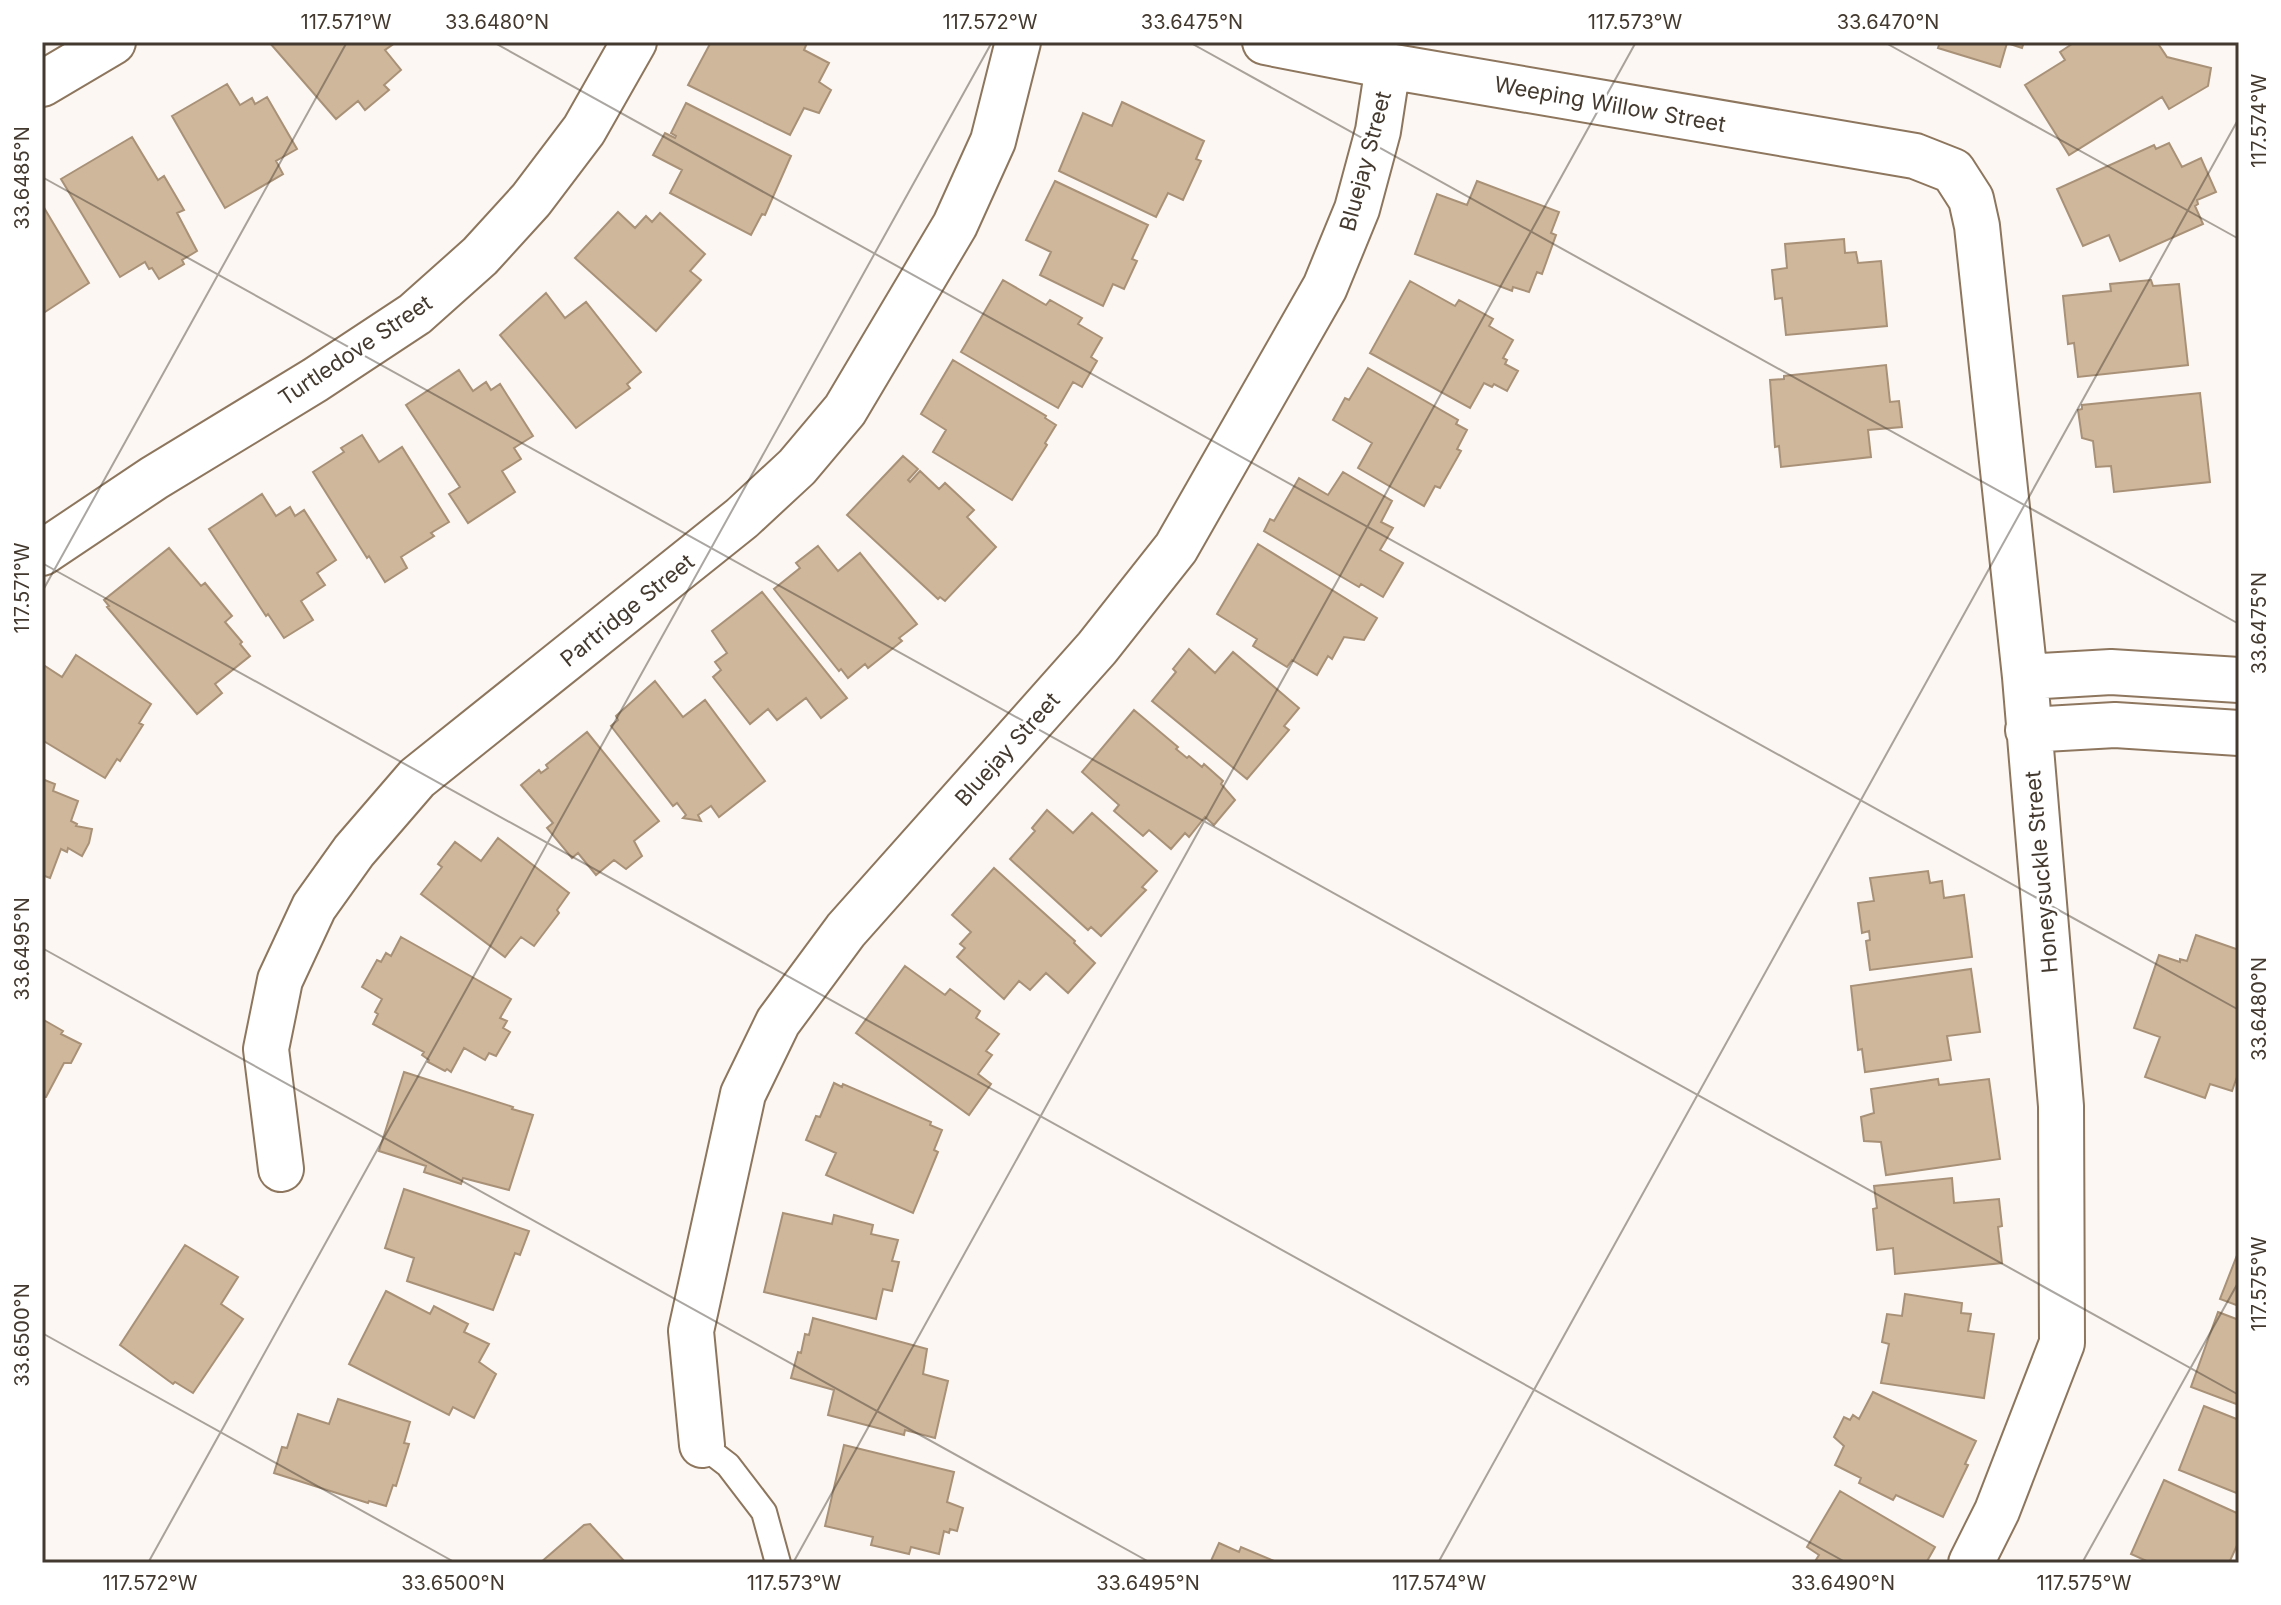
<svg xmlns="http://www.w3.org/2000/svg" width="2281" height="1605" viewBox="0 0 2281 1605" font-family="Inter,sans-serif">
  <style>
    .building { fill: #cfb79c; stroke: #a89177; stroke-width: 2 }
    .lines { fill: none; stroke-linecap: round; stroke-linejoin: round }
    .service-casing { stroke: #8d765d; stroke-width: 28 }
    .minor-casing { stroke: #8d765d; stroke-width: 48 }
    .service { stroke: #fff; stroke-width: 24 }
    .minor { stroke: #fff; stroke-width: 44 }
    .ticks { fill: none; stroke: #43392e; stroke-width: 2; stroke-opacity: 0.45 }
    .labels { text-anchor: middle; stroke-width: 6; stroke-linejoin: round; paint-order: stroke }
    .street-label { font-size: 22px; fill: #43392e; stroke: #fff }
    .neatline { fill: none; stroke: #43392e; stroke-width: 3 }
    .ticks-label { font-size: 20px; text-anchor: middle; fill: #43392e }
  </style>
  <rect width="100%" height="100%" fill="#fcf7f2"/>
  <!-- building -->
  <path class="building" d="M269,42H389L392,45L385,50L401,70L384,85L389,90L365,110L358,101L336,119Z
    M711,42H805L807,43L804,50L829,63L819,82L831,90L819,113L804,108L790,135L688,85Z
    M1940,42H2024L2022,48L2007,43L2000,67L1938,48Z
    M2075,42H2157L2167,57L2211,68L2208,86L2169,109L2162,97L2069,155L2025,85L2065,60L2060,52Z
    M227,84L240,105L252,98L255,104L267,97L297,149L276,161L283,174L225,208L172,116Z
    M1122,102L1204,141L1196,159L1201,161L1183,200L1168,193L1156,217L1059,171L1083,113L1112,126Z
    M686,103L791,156L765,215L762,214L751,235L670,193L682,170L653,155L665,133L675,138L676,136L671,133Z
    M132,137L158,180L164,176L184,210L177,213L197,251L182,260L184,264L159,279L152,268L149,269L145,262L120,277L61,179Z
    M2169,143L2182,167L2201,158L2216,192L2197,200L2198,204L2195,206L2203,224L2120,261L2109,235L2083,246L2057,189L2154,145L2156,149Z
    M1055,181L1148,225L1132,259L1137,261L1124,289L1113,284L1103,306L1040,275L1051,252L1026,240Z
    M1477,181L1559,212L1551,233L1556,235L1542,274L1537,272L1529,292L1513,287L1512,291L1415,254L1437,194L1467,205Z
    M43,206L89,283L42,314V206Z
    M618,212L635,228L646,216L652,222L660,213L705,254L690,271L701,280L656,331L575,258Z
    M1844,239L1845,253L1856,252L1858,263L1881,261L1887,326L1786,335L1782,298L1775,299L1772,270L1787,268L1785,244Z
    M1003,280L1046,305L1050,300L1082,318L1078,324L1102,338L1091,357L1097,361L1082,387L1073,382L1058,408L961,352Z
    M2151,280L2153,286L2179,284L2188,365L2078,377L2074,343L2068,344L2063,296L2111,291L2110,284Z
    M1410,281L1455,306L1459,300L1493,319L1489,326L1513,340L1503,358L1507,360L1505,364L1518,371L1507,391L1494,384L1492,387L1484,383L1470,408L1370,353Z
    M546,293L565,318L586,302L641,372L627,384L630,388L576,428L500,335Z
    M953,360L1046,416L1045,418L1056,425L1045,443L1047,445L1012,500L933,452L946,430L921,414Z
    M1886,365L1890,402L1899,401L1902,427L1868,430L1871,457L1781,467L1779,446L1775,447L1770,380L1784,379V376Z
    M1368,368L1458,420L1456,424L1467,430L1457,449L1461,451L1440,488L1435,486L1424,506L1358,468L1372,443L1333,420L1345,398L1349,400Z
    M459,370L473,391L486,382L491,390L500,384L533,436L514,448L521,459L502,471L515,492L468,523L449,494L460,487L406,405Z
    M2200,393L2210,482L2114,492L2111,466L2096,467L2093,441L2082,438L2078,410L2082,409V405Z
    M362,435L379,462L402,447L449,522L431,533L434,536L401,557L407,568L385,582L369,556L367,558L313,472L344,452L341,448Z
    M903,456L918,469L908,480L910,482L920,471L939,489L945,483L974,510L967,517L996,547L945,601L940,597L938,599L847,515Z
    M1343,472L1392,501L1381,522L1393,528L1380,550L1403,563L1383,597L1361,584L1359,587L1264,531L1270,519L1274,521L1299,478L1328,495Z
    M262,494L276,516L290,507L295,516L304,510L336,560L317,573L325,585L301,601L313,620L284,638L268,614L266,616L209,529Z
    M1258,544L1377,618L1364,640L1344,637L1332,659L1328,656L1317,675L1292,660L1287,667L1253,646L1257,639L1217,614Z
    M818,546L838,571L860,553L917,624L899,638L902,641L868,668L865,664L848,678L841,669L839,671L774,589L800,568L796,563Z
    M169,548L201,586L205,583L232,616L225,622L242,642L240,644L250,656L215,684L222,693L197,714L107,607L109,606L104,600Z
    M762,592L847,698L821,718L806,698L777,720L768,709L750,724L713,677L721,670L715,662L727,653L712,631Z
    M1189,649L1215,673L1233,652L1299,708L1284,726L1289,730L1247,779L1152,701L1176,672L1173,669Z
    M76,655L151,704L139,723L143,725L120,761L117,759L105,778L42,740V664L62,677Z
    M655,681L683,717L705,700L765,781L719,817L711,806L698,815L701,821L683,818L686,815L677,803L673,806L611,726L618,720L616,716Z
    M1134,710L1178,747L1176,749L1187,758L1189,756L1202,767L1204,764L1223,781L1221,784L1235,800L1214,825L1205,817L1189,837L1185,833L1171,849L1149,830L1143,836L1114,811L1119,805L1082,772Z
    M587,732L659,821L634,841L642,856L626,869L614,860L596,875L578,853L572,858L547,828L553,823L521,785L539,770L541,773L548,768L546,765Z
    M42,779L55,784L53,791L78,801L71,821L77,824L76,826L92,829L89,843L82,856L68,848L67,852L61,849L50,878L42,875Z
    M1047,810L1073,833L1092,813L1157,871L1142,887L1146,890L1101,936L1091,927L1088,930L1010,859L1035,831L1032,828Z
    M498,838L569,893L557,910L559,913L534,946L521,937L505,957L421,894L442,867L438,864L455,842L481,861Z
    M994,868L1075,941L1074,943L1095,963L1068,993L1046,973L1030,990L1019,981L1004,999L957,957L965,948L960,944L971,932L952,915Z
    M1928,871L1930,883L1942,881L1944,898L1964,895L1972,957L1870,970L1866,941L1870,940L1869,931L1862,933L1858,903L1874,901L1870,878Z
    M2196,935L2239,950V1071L2232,1091L2210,1084L2205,1098L2145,1077L2160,1037L2134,1028L2159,955L2180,962V959L2187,961Z
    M401,937L511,999L500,1018L507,1021L503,1028L510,1032L496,1056L489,1053L485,1060L464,1048L451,1072L447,1069L445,1071L428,1062L429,1060L422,1055L424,1052L373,1024L378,1014L375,1012L382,999L362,987L377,960L381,962L386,953L391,956Z
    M905,966L945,995L950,989L980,1011L976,1018L999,1034L986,1051L992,1055L978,1074L991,1084L969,1115L856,1033Z
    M1971,969L1980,1032L1947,1036L1951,1060L1865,1072L1862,1049L1858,1050L1851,986Z
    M42,1019L63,1031L61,1034L81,1044L71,1063H64L46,1097H42Z
    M404,1072L513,1107L512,1109L533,1115L509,1190L463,1178L461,1184L424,1172L426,1166L379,1151Z
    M1938,1079L1939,1085L1989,1079L2000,1159L1886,1175L1881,1142L1864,1141L1861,1117L1874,1113L1871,1089Z
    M834,1083L842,1087L843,1084L931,1122L930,1125L942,1130L934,1150L938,1152L913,1213L826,1175L836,1153L806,1140L816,1116L820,1117Z
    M1952,1178L1954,1203L1999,1199L2002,1226L1998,1227L2002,1263L1895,1274L1893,1248L1877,1250L1873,1209L1877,1208L1874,1186Z
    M404,1189L529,1231L520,1255L515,1253L493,1310L407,1281L414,1258L385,1248Z
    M783,1213L832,1224L834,1215L873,1225L871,1234L898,1240L892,1261L899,1262L892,1291L883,1289L876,1319L764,1292Z
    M185,1245L238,1277L221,1304L243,1319L193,1393L175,1382L173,1384L120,1345Z
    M2239,1250V1306L2220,1299Z
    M386,1291L430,1314L434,1306L468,1324L464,1332L489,1344L479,1362L496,1374L474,1418L453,1407L449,1415L349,1364Z
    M1905,1294L1962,1303L1961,1313L1971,1314L1968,1331L1994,1334L1984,1398L1881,1383L1889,1344L1882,1342L1887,1314L1902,1316Z
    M2218,1312L2239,1320V1405L2191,1387Z
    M813,1318L927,1349L923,1374L948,1381L935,1438L905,1430L904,1435L828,1415L834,1390L791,1378L798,1352L801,1353L805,1334L809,1335Z
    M1873,1392L1976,1441L1965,1464L1968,1465L1943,1517L1896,1495L1893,1500L1859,1483L1861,1478L1835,1465L1844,1446L1834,1437L1844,1417L1850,1420L1853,1415L1859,1419Z
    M338,1399L410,1422L404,1443L409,1444L396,1486L393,1485L386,1506L369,1501L368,1503L274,1473L282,1447L287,1448L298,1414L329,1424Z
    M2204,1406L2239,1420V1494L2179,1470Z
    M844,1445L954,1472L947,1502L963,1508L957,1531L950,1529L949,1533L944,1531L939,1554L911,1547L909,1554L871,1545L873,1537L825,1526Z
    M2164,1480L2239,1514V1541L2229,1563H2151L2131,1554Z
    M1840,1491L1935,1547L1926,1563H1814L1819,1555L1807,1547Z
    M590,1524L626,1563H540L584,1525Z
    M1219,1543L1239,1552L1241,1547L1279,1563H1210Z"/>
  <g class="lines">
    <!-- service casing -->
    <g class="service-casing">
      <path id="service" d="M702,1445L728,1465L764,1512L778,1563"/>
    </g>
    <!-- minor casing -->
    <g class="minor-casing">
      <path id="minor" d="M1265,42L1388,66L1915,156L1953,171L1971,199L1977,226L2025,677L2061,1106L2062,1343L1997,1511L1971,1563
        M42,84L113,42
        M42,553L154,478L315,380L415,314L480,256L531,200L584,130L634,42
        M2025,677L2111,672L2239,680
        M2028,730L2115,725L2239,733
        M281,1169L266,1049L280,980L314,907L354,851L417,778L742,518L797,467L845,410L955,225L993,141L1018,42
        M702,1445L691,1331L743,1094L778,1022L846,930L1097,648L1176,548L1325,287L1357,209L1378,131L1388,66"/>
    </g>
    <!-- service -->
    <use href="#service" class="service"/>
    <!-- minor -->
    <use href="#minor" class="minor"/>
  </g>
  <!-- ticks -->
  <path class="ticks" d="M493,42L2239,1010M1189,42L2239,624M1884,42L2239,239M42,177L2239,1395M42,563L1847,1563M42,592L347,42M42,948L1151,1563M42,1333L456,1563M148,1563L992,42M793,1563L1636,42M1438,1563L2239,118M2082,1563L2239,1281"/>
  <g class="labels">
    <!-- street labels -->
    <g class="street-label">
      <text transform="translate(1610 104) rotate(10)" y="8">Weeping Willow Street</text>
      <text transform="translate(1365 161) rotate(-75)" y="8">Bluejay Street</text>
      <text transform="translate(355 350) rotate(-34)" y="8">Turtledove Street</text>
      <text transform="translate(627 610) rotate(-39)" y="8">Partridge Street</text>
      <text transform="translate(1007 749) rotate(-48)" y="8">Bluejay Street</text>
      <text transform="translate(2041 872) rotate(-95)" y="8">Honeysuckle Street</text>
    </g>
  </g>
  <!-- border -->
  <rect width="2281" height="1605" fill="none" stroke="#ffffff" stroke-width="88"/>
  <rect x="44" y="44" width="2193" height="1517" class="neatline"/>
  <g class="ticks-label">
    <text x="346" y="29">117.571°W</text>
    <text x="497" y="29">33.6480°N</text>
    <text x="990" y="29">117.572°W</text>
    <text x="1192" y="29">33.6475°N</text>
    <text x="1635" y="29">117.573°W</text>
    <text x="1888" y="29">33.6470°N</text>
    <text transform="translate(2259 121) rotate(-90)" y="7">117.574°W</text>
    <text transform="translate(22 178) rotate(-90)" y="7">33.6485°N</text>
    <text transform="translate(22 588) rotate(-90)" y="7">117.571°W</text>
    <text transform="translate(2259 623) rotate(-90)" y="7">33.6475°N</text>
    <text transform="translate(22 949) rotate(-90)" y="7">33.6495°N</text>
    <text transform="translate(2259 1009) rotate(-90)" y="7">33.6480°N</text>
    <text transform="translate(2259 1284) rotate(-90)" y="7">117.575°W</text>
    <text transform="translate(22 1335) rotate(-90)" y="7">33.6500°N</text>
    <text x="150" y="1590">117.572°W</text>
    <text x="453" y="1590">33.6500°N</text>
    <text x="794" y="1590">117.573°W</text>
    <text x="1148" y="1590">33.6495°N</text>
    <text x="1439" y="1590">117.574°W</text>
    <text x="1843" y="1590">33.6490°N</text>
    <text x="2084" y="1590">117.575°W</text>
  </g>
</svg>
